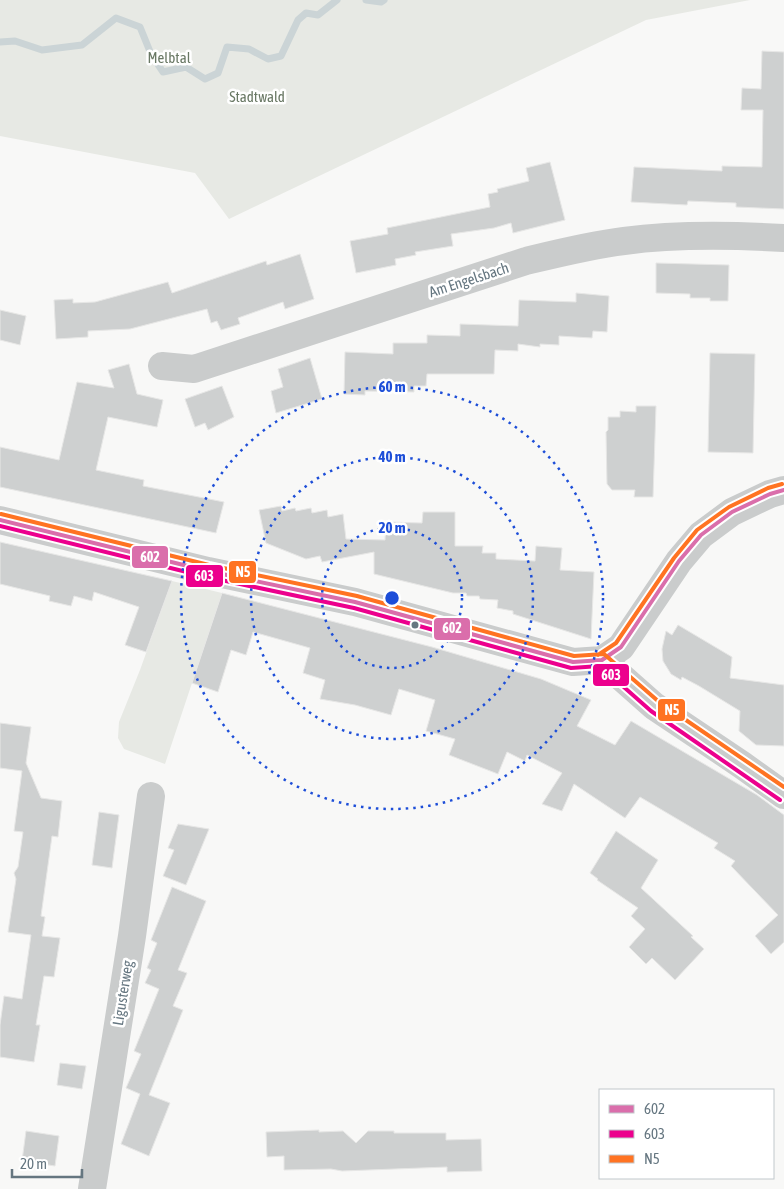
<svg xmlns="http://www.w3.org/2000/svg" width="784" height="1189" viewBox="0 0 784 1189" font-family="'Asap Condensed',sans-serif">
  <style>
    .green { fill: #e7e9e4 }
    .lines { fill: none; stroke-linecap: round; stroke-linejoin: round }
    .stream { stroke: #cbd4d6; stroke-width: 7 }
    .building { fill: #ced0d0; stroke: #e7e7e6 }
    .minor { stroke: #cacccc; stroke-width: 28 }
    .bus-1-casing { stroke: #fff; stroke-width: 8 }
    .bus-2-casing { stroke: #fff; stroke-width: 8 }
    .bus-3-casing { stroke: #fff; stroke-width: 8 }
    .bus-1 { stroke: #da6eab; stroke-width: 4 }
    .bus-2 { stroke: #ec008d; stroke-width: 4 }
    .bus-3 { stroke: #ff7322; stroke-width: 4 }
    .ring { fill: none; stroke: #1d4ed8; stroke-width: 2.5; stroke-dasharray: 2.5 5 }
    .bus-dot { fill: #657680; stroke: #fff; stroke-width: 2 }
    .labels { text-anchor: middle; stroke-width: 5; stroke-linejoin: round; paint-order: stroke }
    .park-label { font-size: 15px; fill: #697864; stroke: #fff }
    .street-label { font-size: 15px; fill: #657680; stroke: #fff }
    .centre { fill: #1d4ed8; stroke: #fff; stroke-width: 2.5 }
    .ring-label { font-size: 15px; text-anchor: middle; font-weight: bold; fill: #1d4ed8; stroke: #fff; stroke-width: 5; stroke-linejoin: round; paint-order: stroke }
    .line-badge { stroke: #fff; stroke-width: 2 }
    .badge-label { font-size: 14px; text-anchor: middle; font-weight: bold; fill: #fff }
  </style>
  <rect width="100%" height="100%" fill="#f8f8f7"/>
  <!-- green -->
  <path class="green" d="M0,0H750L646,20L229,219L195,173L0,136Z
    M172,581L222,593L165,764L124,749L118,738L119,722L140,670Z"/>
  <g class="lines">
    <!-- stream -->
    <path class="stream" d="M366,0L381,2L384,0
      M0,42L15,41L42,50L82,45L116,18L140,27L151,54L163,72L186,67L205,79L218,73L227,47L249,49L268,59L281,56L298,20L306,13L318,15L337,0"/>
  </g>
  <!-- building -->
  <path class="building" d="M762,51L784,52V209L736,207V203L688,201L687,205L631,202L634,167L722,171V166L762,167L763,110H741L742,88L761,89Z
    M550,162L565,220L513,233L511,223L494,228L451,234L453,246L415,252L416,255L395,259L396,265L356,273L350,241L388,234L387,228L490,207L488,194L498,192L497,189L529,181L526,168Z
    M300,254L314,299L285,309L283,302L238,318L240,324L221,330L217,321L211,323L207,309L130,329L88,331V337L56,339L54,300L73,299V303L95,302L168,282L172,293L266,261L267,265Z
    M656,263L729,265L728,301H710V298H690V294L656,293Z
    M576,293L609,296L607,332L593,331L592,338L559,336V345L540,344V347L518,344V351L495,350L494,374H427L426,386H414V392L365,391V395L344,394L345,352L393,354V343H427V335L460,336V324L518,326L519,300L576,302Z
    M0,310L26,316L20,345L0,340Z
    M710,353L755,354L753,453L708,452Z
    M310,358L322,399L276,413L271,391L283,387L278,369Z
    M129,364L137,394L163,400L157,427L108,417L96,470L144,480L143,486L224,502L216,533L0,487V447L59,460L77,382L114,388L108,370Z
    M222,386L234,417L208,430L205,423L195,427L185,399Z
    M636,406H656L653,497H634L635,490H612L607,484L606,432L608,430V417H620V411L636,412Z
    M281,506L282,511L295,508L296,511L311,508L312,513L327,510L328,517L343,514L346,539L385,540L386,522L422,523L423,512H455V546H483L482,553H496V559L535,561L536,546L562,548L560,570L594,572L591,639L513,614V611L497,608L498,600L480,599L479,596H467L466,593H453L374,574V552L322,562L320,556L306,559L266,543L259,510Z
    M0,542L172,581L146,652L125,645L139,607L94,592L92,601L74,596L71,606L49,601L50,596L0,584Z
    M222,593L432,647L541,679L591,700L577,726L615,745L631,721L757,795L784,815V942L771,954L755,936L778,915L731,866L735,861L714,848L718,843L640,797L625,818L574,784L562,811L542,804L562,773L527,755L525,761L507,752L498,774L449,755L455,739L426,731L435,700L399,689L391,715L355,705L320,699L325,680L303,673L310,648L253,632L246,655L231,650L218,692L192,683Z
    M678,625L732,657L730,678L784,685V746L756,745L739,731L740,711L699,686L682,677L681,680L671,674L663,661L662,649L666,631L672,635Z
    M0,723L31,727L26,763L41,798L62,801L58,837L52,836L41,916L45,917L42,936L60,938L54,977L44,976L36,1025H40L34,1062L0,1057V1025L4,996L22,999L31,935L8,932L16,879L14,873L18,867L23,832L14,831L22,771L0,768Z
    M99,812L119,815L112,868L92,865Z
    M178,824L209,829L186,885L163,876L174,850L168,848Z
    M616,831L658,860L641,888L693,936L691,937L704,949L675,980L652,958L646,964L629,947L645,929L631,916L638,908L597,880L598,879L590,873Z
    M172,887L206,901L178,970L187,973L173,1006L183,1010L149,1095L170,1103L149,1156L121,1144L140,1094L126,1088L141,1054L134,1051L159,989L145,983L151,970L147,968L157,943L151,940Z
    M60,1063L86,1066L82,1089L57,1085Z
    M319,1130V1132L343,1131L356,1143L368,1131H394V1133H446V1140L481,1139L482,1171L447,1172V1167L342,1171L331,1169L284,1170V1156L267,1157L266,1132Z
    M26,1131L59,1136L55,1166L22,1161Z"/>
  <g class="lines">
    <!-- minor -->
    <path class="minor" d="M162,366L194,369L526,261C559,253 591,245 624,241C676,234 731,235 784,238
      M0,520L208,571L355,602L573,662L602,660L654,706L742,765L784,795
      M602,660L621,647L679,561L701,535L732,512L770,494L784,490
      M92,1189L132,936L151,796"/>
    <!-- bus-1 casing -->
    <g class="bus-1-casing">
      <path id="bus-1" d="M0,520L208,571L355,602L573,662L602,660
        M602,660L621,647L679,561L701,535L732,512L770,494L784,490"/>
    </g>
    <!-- bus-2 casing -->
    <g class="bus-2-casing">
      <path id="bus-2" d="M0,526L207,577L354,608L571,668L600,666L651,711L780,800"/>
    </g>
    <!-- bus-3 casing -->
    <g class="bus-3-casing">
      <path id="bus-3" d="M1,514L209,565L357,596L574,656L604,654L658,701L784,787
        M598,655L616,643L674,558L697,530L729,507L768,488L782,484"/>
    </g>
    <!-- bus-1 -->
    <use href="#bus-1" class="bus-1"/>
    <!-- bus-2 -->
    <use href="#bus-2" class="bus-2"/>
    <!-- bus-3 -->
    <use href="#bus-3" class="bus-3"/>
  </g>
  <!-- distance rings -->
  <g class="ring">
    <circle cx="392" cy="598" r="70"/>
    <circle cx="392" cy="598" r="141"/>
    <circle cx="392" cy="598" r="211"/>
  </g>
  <!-- markers -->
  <circle class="bus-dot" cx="415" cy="625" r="4.5"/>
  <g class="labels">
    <!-- park labels -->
    <g class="park-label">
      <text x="169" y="63">Melbtal</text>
      <text x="257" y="102">Stadtwald</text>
    </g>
    <!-- street labels -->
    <g class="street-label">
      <text transform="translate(469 280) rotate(-18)" y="5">Am Engelsbach</text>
      <text transform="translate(123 993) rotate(-81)" y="5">Ligusterweg</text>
    </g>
  </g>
  <circle cx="392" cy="598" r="8" class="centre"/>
  <g class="ring-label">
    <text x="392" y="392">60 m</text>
    <text x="392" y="462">40 m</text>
    <text x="392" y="533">20 m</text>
  </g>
  <g class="line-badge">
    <rect x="131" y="545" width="38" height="24" rx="5" fill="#da6eab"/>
    <rect x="228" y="560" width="29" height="24" rx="5" fill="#ff7322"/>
    <rect x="185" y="564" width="39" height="24" rx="5" fill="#ec008d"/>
    <rect x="433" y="617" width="38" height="24" rx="5" fill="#da6eab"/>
    <rect x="592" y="663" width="38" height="24" rx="5" fill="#ec008d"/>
    <rect x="657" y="698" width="29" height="24" rx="5" fill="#ff7322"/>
  </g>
  <g class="badge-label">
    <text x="150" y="562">602</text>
    <text x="243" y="577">N5</text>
    <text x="204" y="581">603</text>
    <text x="452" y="633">602</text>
    <text x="611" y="680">603</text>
    <text x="672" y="715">N5</text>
  </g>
  <!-- legend -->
  <rect x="599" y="1089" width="175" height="90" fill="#ffffff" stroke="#c1c8cc"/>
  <rect x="609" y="1105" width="25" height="8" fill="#da6eab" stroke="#c1c8cc"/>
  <text x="644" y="1114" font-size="15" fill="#657680">602</text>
  <rect x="609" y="1130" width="25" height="8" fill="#ec008d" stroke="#c1c8cc"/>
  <text x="644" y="1139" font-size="15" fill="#657680">603</text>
  <rect x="609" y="1155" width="25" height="8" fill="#ff7322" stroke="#c1c8cc"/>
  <text x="644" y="1164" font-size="15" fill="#657680">N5</text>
  <!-- scale -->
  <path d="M12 1169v8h70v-8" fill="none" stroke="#657680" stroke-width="2.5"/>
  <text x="20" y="1169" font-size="15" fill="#657680" stroke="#ffffff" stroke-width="4" paint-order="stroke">20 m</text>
</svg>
